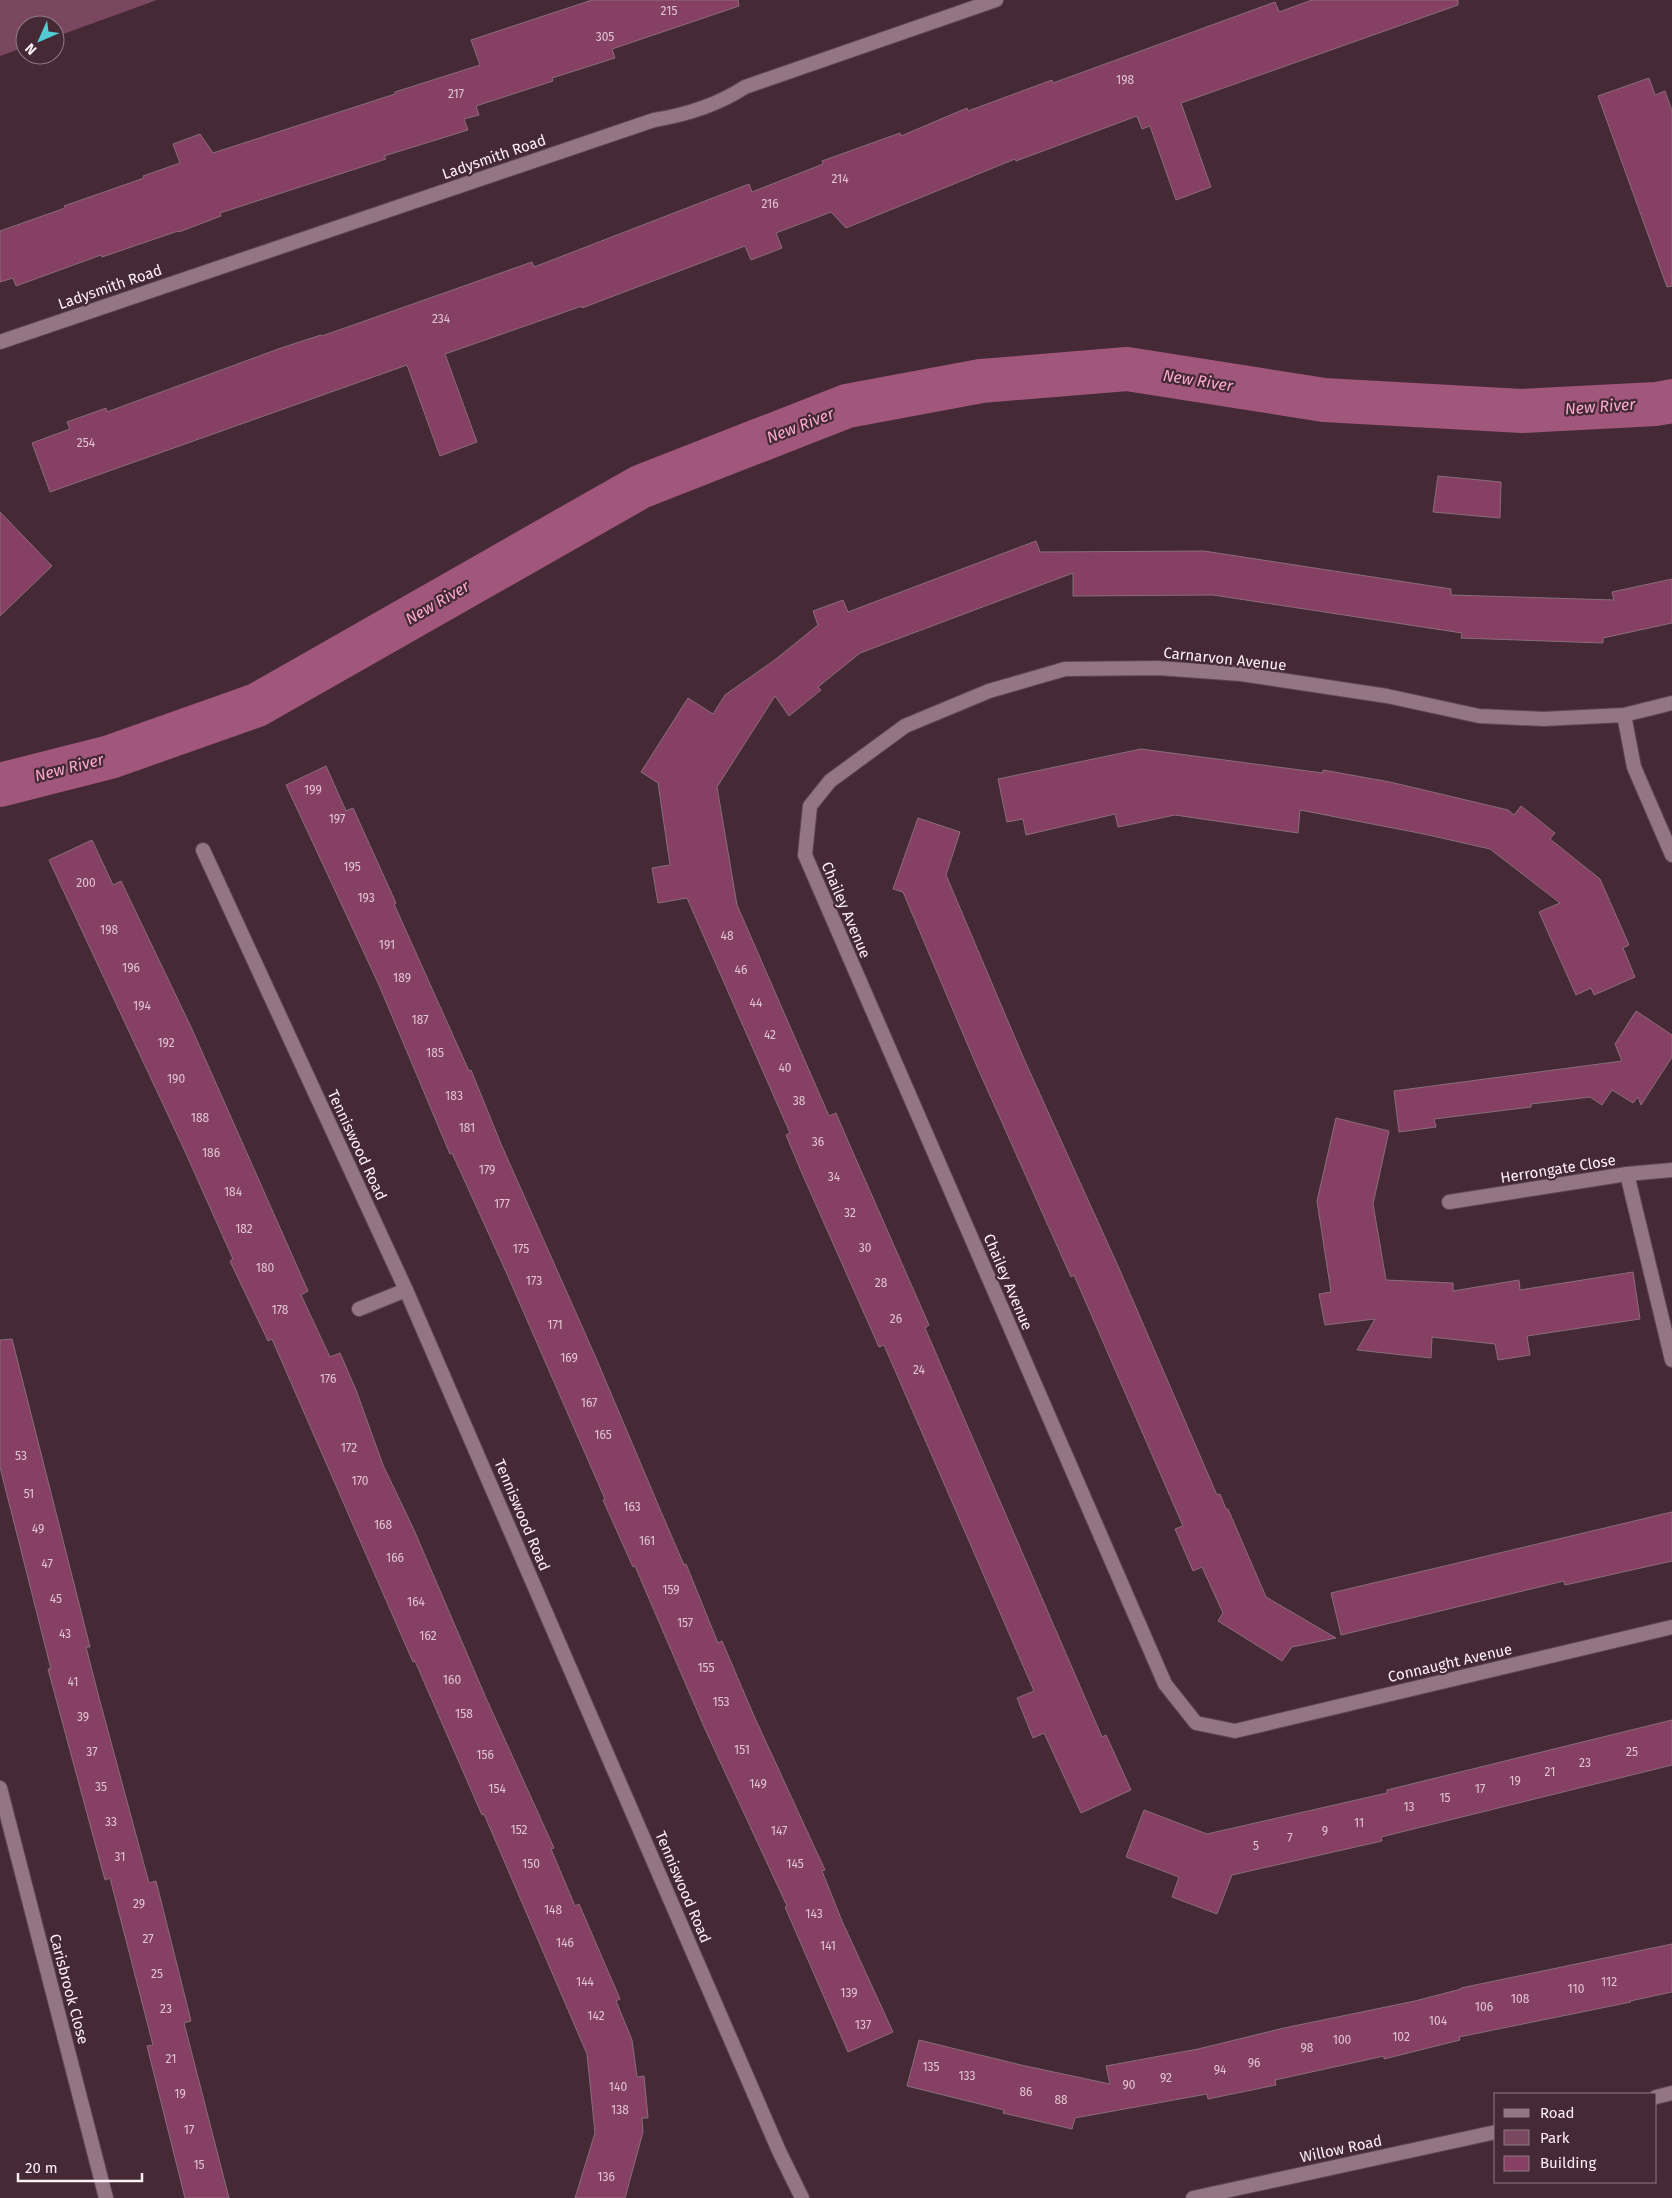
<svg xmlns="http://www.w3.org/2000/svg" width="1672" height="2198" viewBox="0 0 1672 2198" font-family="'Fira Sans',sans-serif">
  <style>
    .green { fill: #79475f }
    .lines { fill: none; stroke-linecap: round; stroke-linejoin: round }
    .canal { stroke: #a0577b; stroke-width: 44 }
    .building { fill: #864063; stroke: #8b6c7a }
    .service-casing { stroke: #5d4752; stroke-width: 16 }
    .minor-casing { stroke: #5d4752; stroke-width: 16 }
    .tertiary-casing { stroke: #5d4752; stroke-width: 16 }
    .service { stroke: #947583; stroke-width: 14 }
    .minor { stroke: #947583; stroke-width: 14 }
    .tertiary { stroke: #947583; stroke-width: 14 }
    .labels { text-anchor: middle; stroke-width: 4.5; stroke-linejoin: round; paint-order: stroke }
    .number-label { font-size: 12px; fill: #e0c3d0 }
    .street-label { font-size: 15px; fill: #feeff5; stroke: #452a36 }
    .water-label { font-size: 16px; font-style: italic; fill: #fca9cf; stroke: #452a36 }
  </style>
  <rect width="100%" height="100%" fill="#452a36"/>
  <!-- green -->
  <path class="green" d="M0,0H157L55,37V25H25V47L0,56Z"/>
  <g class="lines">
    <!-- canal -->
    <path class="canal" d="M0,785L110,757L257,705L640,487L847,406L981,381L1127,369L1324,400L1522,411L1656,404L1672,401"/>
  </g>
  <!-- building -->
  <path class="building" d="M592,0H738L739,6L612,49L615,58L552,78L553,81L476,106L479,115L464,119L468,130L384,156L386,159L220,213L221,216L179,232L178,231L102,257L101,255L16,286L13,278L0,282V231L65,208L64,206L144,178L143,176L180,163L173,144L200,134L213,153L395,94V92L480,65L471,40Z
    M1312,0H1458V5L1181,103L1211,187L1176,200L1150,126L1142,129L1137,116L1016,161L1015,159L846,228L831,212L776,233L782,248L751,260L745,246L582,308V306L445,354L477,442L440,456L407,365L50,492L32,443L70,429L67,422L106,408L107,412L281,348L321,335L322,336L532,262L534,267L749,184L752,192L823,164L822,161L900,133L901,136L967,108L968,111L1052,80L1053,83L1275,2L1279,12Z
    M1649,78L1655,95L1665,91L1672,111V286L1667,287L1598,96Z
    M1438,476L1501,482L1500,518L1433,512Z
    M0,512L52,566L0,616Z
    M1036,541L1040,552L1204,551L1451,589V595L1614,600L1612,592L1672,579V623L1603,638V643L1461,638L1462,633L1213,595L1073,596V573L860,653L818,687L821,690L789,716L775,696L717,787L737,905L829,1116L836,1113L851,1148L929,1325L925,1328L1102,1737L1106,1735L1131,1790L1081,1813L1044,1733L1033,1738L1017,1698L1034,1691L884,1345L879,1347L801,1171L786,1135L790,1133L687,898L658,903L652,868L670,865L658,783L641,772L688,698L713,714L725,695L776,659L818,625L813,611L843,600L848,612Z
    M1141,749L1323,773V770L1390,782L1508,810L1514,815L1521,806L1555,833L1550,839L1600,879L1629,945L1623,948L1635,977L1594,995L1591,988L1576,995L1539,912L1560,903L1490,849L1424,834L1300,810L1298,833L1175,815L1118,827L1115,814L1026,835L1023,819L1007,822L998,779Z
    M326,766L346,811L353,808L396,903L394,904L469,1071L471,1070L501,1144L596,1358L662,1514L684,1565L686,1564L718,1643L722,1641L754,1716L825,1870L822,1871L842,1921L893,2032L848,2052L785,1907L787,1906L705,1729L635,1566L633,1567L603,1500L605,1499L507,1274L452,1153L450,1154L379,985L286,785Z
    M918,818L960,832L946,875L1024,1059L1118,1266L1217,1495L1220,1494L1226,1509H1228L1266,1597L1336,1638L1292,1647L1282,1661L1218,1621L1223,1613L1202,1567L1193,1571L1175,1529L1183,1526L1074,1275L1071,1277L975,1062L903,892L893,889Z
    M92,840L113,885L121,881L191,1027L308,1291L301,1295L330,1357L340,1353L356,1390L383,1465L414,1530L486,1698L554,1848L551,1849L575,1906L579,1904L620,1999L616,2001L632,2040L637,2077L644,2076L648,2118H642L643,2132L625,2198H575L595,2133L587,2054L484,1814L482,1815L415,1661L413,1662L272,1339L268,1341L230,1261L233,1259L183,1147L49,860Z
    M1636,1011L1672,1035V1057L1641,1105L1638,1097L1633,1103L1612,1090L1602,1105L1590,1097L1531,1104V1107L1434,1119L1436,1127L1399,1132L1394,1091L1622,1061L1615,1044Z
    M1336,1118L1389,1131L1373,1204L1386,1280L1453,1283V1291L1519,1280L1520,1290L1633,1272L1640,1319L1527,1336L1530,1355L1498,1360L1495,1344L1432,1337L1431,1358L1357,1350L1375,1319L1325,1325L1319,1294L1331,1292L1317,1201Z
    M12,1339L90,1647H86L98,1694L149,1883L156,1881L191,2021L184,2023L229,2198H185L147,2046L153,2045L110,1878L105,1880L48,1669H51L0,1467V1340Z
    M1672,1512V1561L1565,1585L1564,1581L1341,1635L1331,1593Z
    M1672,1720V1765L1381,1837L1382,1841L1232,1875L1217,1914L1172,1897L1179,1877L1126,1857L1144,1810L1207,1834L1387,1793V1790Z
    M1672,1944V1992L1630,2001L1631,2002L1459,2037L1460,2040L1384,2059V2056L1275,2080L1276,2085L1208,2099L1207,2094L1075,2118L1072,2129L1003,2113L1004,2110L907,2086L919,2040L1021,2065L1110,2084L1106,2066L1198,2049L1284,2028L1415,2001L1461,1989V1988Z"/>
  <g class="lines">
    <!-- service casing -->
    <g class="service-casing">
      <path id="service" d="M1627,1174L1672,1360
        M359,1309L406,1290"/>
    </g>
    <!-- minor casing -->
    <g class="minor-casing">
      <path id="minor" d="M0,342L654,120C685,115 719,104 745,87L996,0
        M1672,703L1624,715L1543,719L1479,716L1387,696L1241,674L1158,668L1065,669L989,691L905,726L830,781L810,806L805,855L1165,1684L1196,1723L1235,1731L1672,1627
        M1624,715L1634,767L1672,855
        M203,850L406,1290L779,2151L802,2198
        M1449,1202L1627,1174L1672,1170
        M0,1788L106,2198"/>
    </g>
    <!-- tertiary casing -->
    <g class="tertiary-casing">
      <path id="tertiary" d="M1656,2097L1672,2093
        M1193,2198L1496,2132"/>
    </g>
    <!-- service -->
    <use href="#service" class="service"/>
    <!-- minor -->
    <use href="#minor" class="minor"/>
    <!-- tertiary -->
    <use href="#tertiary" class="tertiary"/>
  </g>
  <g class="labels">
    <!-- number labels -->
    <g class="number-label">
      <text x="669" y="15">215</text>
      <text x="605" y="41">305</text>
      <text x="1125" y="84">198</text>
      <text x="456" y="98">217</text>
      <text x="840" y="183">214</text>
      <text x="770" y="208">216</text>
      <text x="441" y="323">234</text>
      <text x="86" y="447">254</text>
      <text x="313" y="794">199</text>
      <text x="337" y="823">197</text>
      <text x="352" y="871">195</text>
      <text x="86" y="887">200</text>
      <text x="366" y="902">193</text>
      <text x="109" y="934">198</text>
      <text x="727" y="940">48</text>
      <text x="387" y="949">191</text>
      <text x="131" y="972">196</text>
      <text x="741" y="974">46</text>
      <text x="402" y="982">189</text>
      <text x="756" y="1007">44</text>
      <text x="142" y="1010">194</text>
      <text x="420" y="1024">187</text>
      <text x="770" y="1039">42</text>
      <text x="166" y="1047">192</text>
      <text x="435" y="1057">185</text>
      <text x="785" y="1072">40</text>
      <text x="176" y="1083">190</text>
      <text x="454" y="1100">183</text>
      <text x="799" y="1105">38</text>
      <text x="200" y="1122">188</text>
      <text x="467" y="1132">181</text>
      <text x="818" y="1146">36</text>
      <text x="211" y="1157">186</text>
      <text x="487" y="1174">179</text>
      <text x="834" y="1181">34</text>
      <text x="233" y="1196">184</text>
      <text x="502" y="1208">177</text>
      <text x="850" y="1217">32</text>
      <text x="244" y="1233">182</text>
      <text x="865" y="1252">30</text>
      <text x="521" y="1253">175</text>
      <text x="265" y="1272">180</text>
      <text x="534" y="1285">173</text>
      <text x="881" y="1287">28</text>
      <text x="280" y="1314">178</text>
      <text x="896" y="1323">26</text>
      <text x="555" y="1329">171</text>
      <text x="569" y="1362">169</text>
      <text x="919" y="1374">24</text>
      <text x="328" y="1383">176</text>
      <text x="589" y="1407">167</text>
      <text x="603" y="1439">165</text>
      <text x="349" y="1452">172</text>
      <text x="21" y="1460">53</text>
      <text x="360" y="1485">170</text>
      <text x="29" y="1498">51</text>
      <text x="632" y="1511">163</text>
      <text x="383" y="1529">168</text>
      <text x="38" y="1533">49</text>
      <text x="647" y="1545">161</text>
      <text x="395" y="1562">166</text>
      <text x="47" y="1568">47</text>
      <text x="671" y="1594">159</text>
      <text x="56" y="1603">45</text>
      <text x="416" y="1606">164</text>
      <text x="685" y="1627">157</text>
      <text x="65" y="1638">43</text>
      <text x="428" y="1640">162</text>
      <text x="706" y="1672">155</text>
      <text x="452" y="1684">160</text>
      <text x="73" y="1686">41</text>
      <text x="721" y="1706">153</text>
      <text x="464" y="1718">158</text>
      <text x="83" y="1721">39</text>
      <text x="742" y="1754">151</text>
      <text x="92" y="1756">37</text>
      <text x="1632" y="1756">25</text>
      <text x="485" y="1759">156</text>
      <text x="1585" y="1767">23</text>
      <text x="1550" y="1776">21</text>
      <text x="1515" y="1785">19</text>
      <text x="758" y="1788">149</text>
      <text x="101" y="1791">35</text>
      <text x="497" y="1793">154</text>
      <text x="1480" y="1793">17</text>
      <text x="1445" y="1802">15</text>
      <text x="1409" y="1811">13</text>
      <text x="111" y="1826">33</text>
      <text x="1359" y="1827">11</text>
      <text x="519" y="1834">152</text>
      <text x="779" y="1835">147</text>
      <text x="1325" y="1835">9</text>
      <text x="1290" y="1842">7</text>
      <text x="1256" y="1850">5</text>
      <text x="120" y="1861">31</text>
      <text x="531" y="1868">150</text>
      <text x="795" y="1868">145</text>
      <text x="139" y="1908">29</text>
      <text x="553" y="1914">148</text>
      <text x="814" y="1918">143</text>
      <text x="148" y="1943">27</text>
      <text x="565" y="1947">146</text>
      <text x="828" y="1950">141</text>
      <text x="157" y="1978">25</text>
      <text x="585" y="1986">144</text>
      <text x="1609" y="1986">112</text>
      <text x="1576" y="1993">110</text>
      <text x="849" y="1997">139</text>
      <text x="1520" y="2003">108</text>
      <text x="1484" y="2011">106</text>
      <text x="166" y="2013">23</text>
      <text x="596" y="2020">142</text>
      <text x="1438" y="2025">104</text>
      <text x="863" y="2029">137</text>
      <text x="1401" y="2041">102</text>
      <text x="1342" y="2044">100</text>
      <text x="1307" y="2052">98</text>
      <text x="171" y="2063">21</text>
      <text x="1254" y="2067">96</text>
      <text x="931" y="2071">135</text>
      <text x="1220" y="2074">94</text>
      <text x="967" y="2080">133</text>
      <text x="1166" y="2082">92</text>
      <text x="1129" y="2089">90</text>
      <text x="618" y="2091">140</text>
      <text x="1026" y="2096">86</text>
      <text x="180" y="2098">19</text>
      <text x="1061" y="2104">88</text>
      <text x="620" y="2114">138</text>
      <text x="189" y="2134">17</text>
      <text x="199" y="2169">15</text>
      <text x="606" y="2181">136</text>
    </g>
    <!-- street labels -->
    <g class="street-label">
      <text transform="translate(494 157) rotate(-19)" y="5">Ladysmith Road</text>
      <text transform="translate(110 287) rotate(-19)" y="5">Ladysmith Road</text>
      <text transform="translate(1225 659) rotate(6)" y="5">Carnarvon Avenue</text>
      <text transform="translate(846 910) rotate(67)" y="5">Chailey Avenue</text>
      <text transform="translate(357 1145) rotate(65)" y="5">Tenniswood Road</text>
      <text transform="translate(1558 1169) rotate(-9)" y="5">Herrongate Close</text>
      <text transform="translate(1008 1282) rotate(67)" y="5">Chailey Avenue</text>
      <text transform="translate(522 1515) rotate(67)" y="5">Tenniswood Road</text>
      <text transform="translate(1450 1663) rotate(-13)" y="5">Connaught Avenue</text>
      <text transform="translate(683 1887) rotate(67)" y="5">Tenniswood Road</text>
      <text transform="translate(69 1989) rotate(75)" y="5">Carisbrook Close</text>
      <text transform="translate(1341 2149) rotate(-12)" y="5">Willow Road</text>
    </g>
    <!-- water labels -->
    <g class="water-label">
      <text transform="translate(1198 380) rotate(9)" y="6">New River</text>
      <text transform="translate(1600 406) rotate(-4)" y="6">New River</text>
      <text transform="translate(800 425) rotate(-21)" y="6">New River</text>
      <text transform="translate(437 602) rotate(-30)" y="6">New River</text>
      <text transform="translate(69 767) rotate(-14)" y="6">New River</text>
    </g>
  </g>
  <!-- legend -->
  <rect x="1494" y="2093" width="162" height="90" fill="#452a36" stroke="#8f7982"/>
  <rect x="1504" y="2109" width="25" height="8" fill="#947583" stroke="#8f7982"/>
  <text x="1540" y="2118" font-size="15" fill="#feeff5">Road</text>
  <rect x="1504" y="2130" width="25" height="15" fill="#79475f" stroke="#8f7982"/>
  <text x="1540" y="2143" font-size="15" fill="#feeff5">Park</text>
  <rect x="1504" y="2156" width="25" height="15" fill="#864063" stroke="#8f7982"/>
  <text x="1540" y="2168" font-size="15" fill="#feeff5">Building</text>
  <!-- north arrow -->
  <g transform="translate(40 40) rotate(225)"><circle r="24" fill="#452a36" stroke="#8f7982"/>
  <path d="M0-4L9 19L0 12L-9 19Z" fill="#51ccd3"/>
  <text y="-8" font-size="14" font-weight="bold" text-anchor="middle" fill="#feeff5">N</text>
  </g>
  <!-- scale -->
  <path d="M18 2173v8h124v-8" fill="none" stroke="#feeff5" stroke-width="2.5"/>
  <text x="25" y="2173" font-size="15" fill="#feeff5" stroke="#452a36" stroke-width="4" paint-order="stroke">20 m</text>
</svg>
